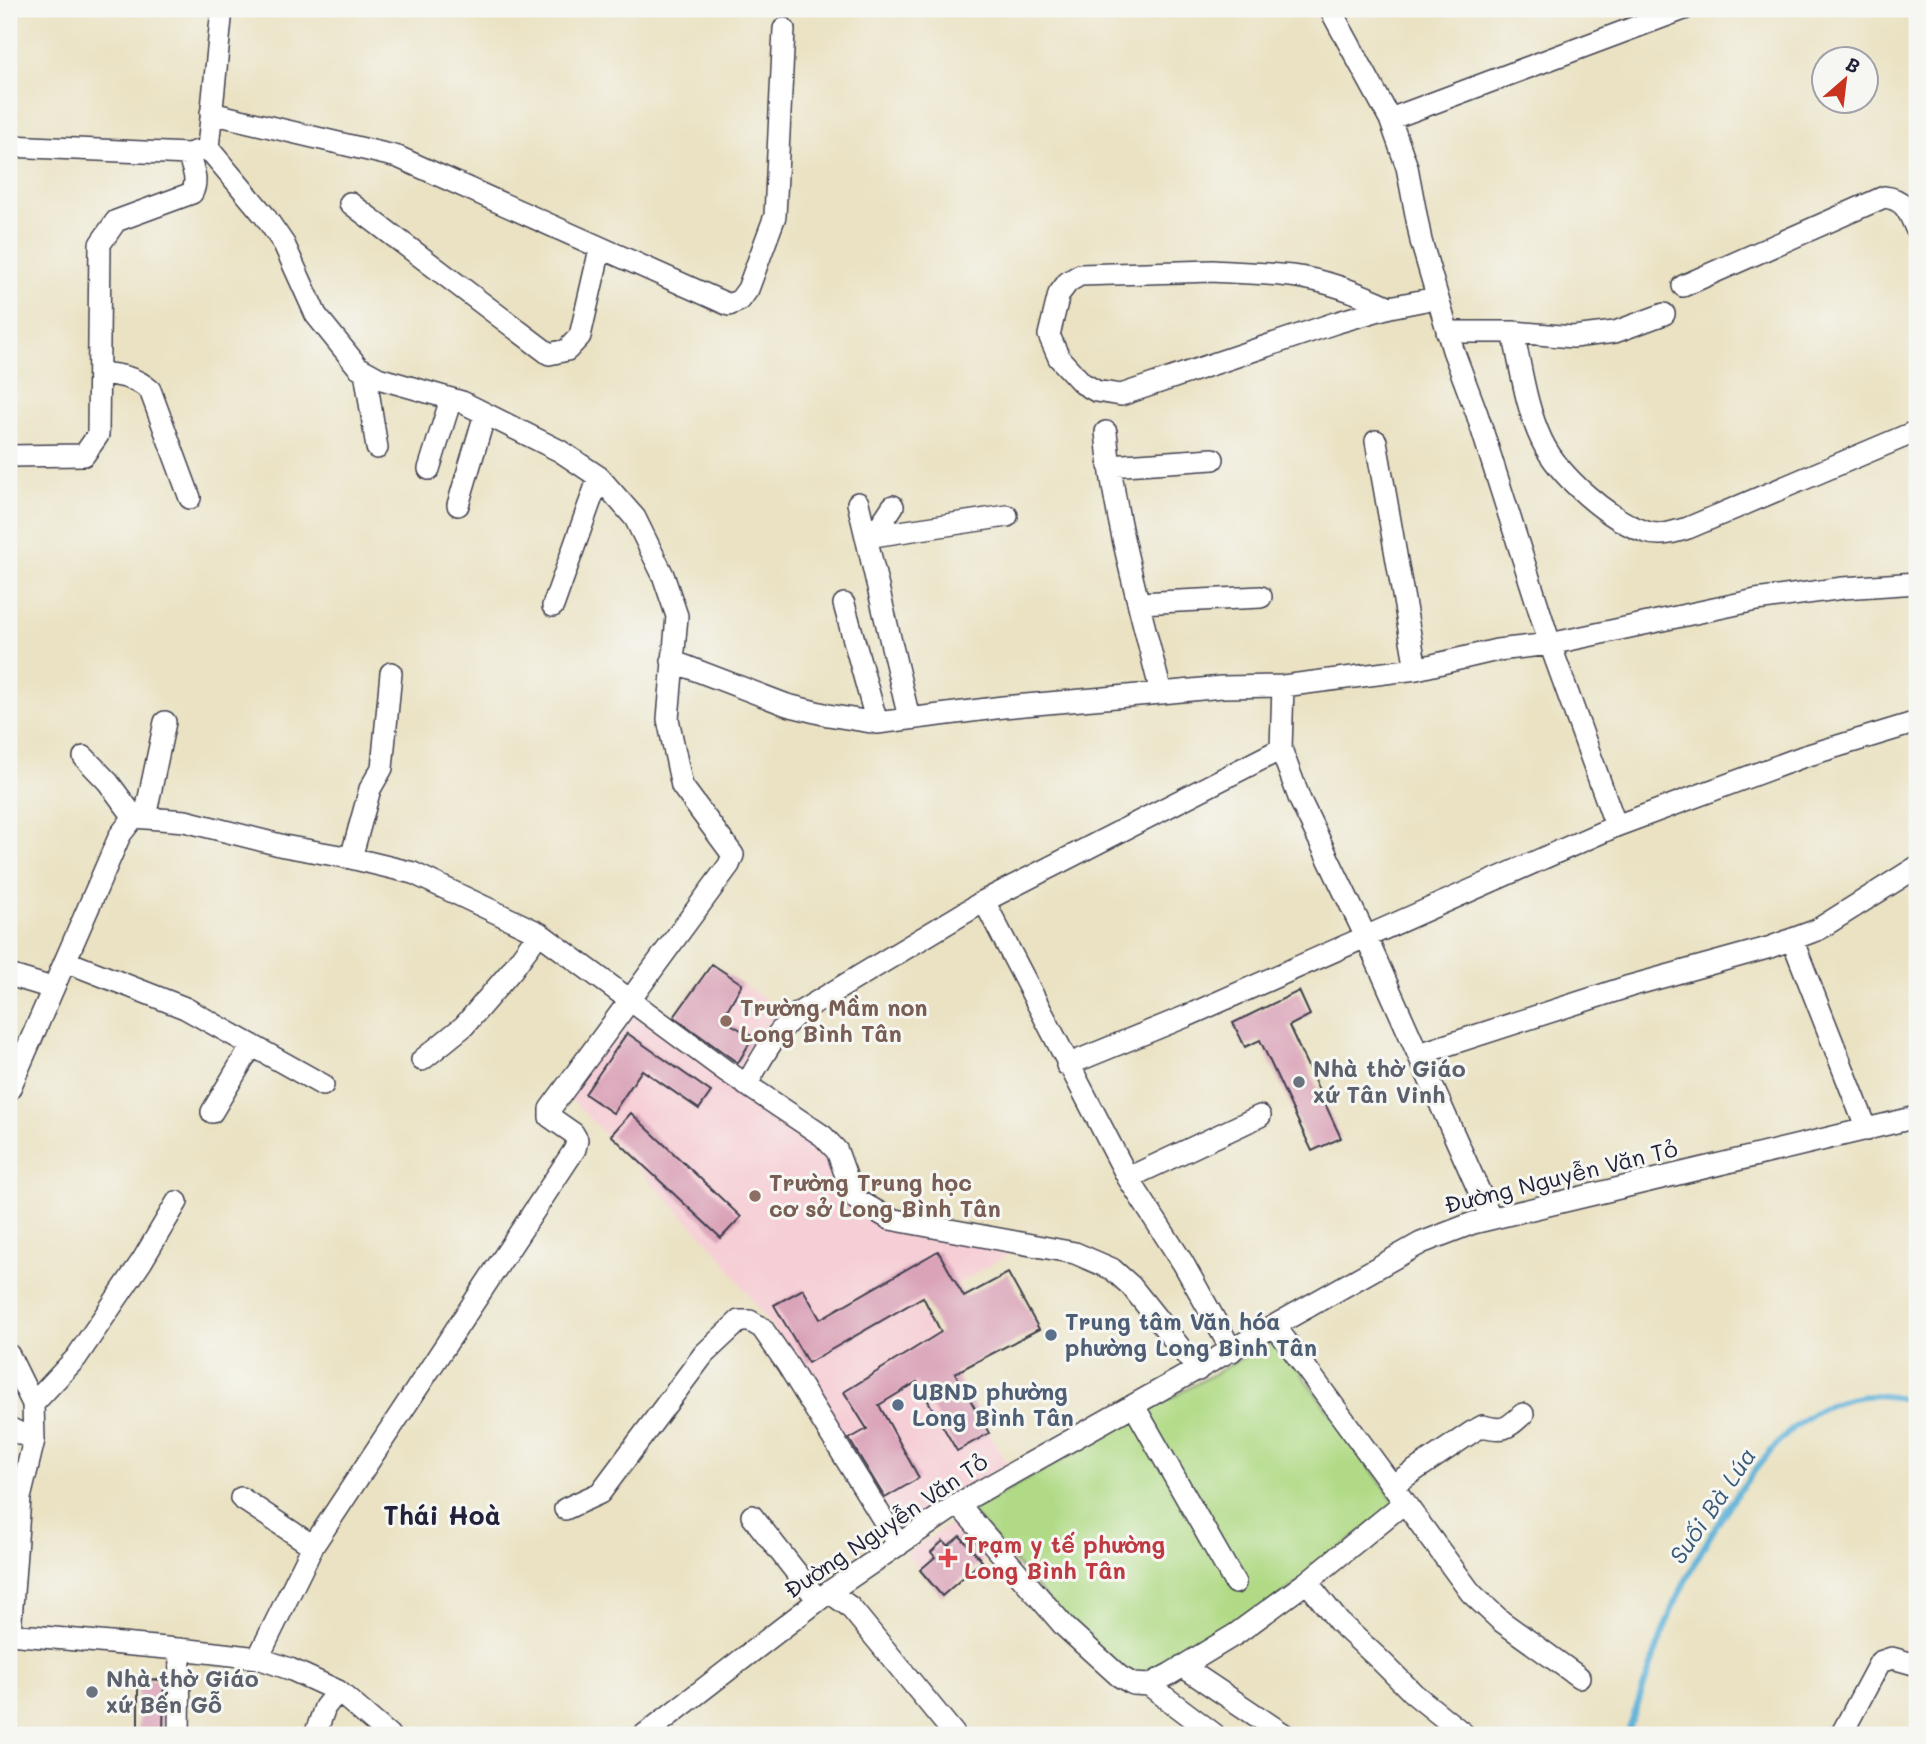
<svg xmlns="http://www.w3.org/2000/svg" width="1926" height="1744" viewBox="0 0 1926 1744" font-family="Mali,sans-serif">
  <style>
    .built { fill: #f6cfd6 }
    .green { fill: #b0da85; stroke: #697e60; stroke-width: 2 }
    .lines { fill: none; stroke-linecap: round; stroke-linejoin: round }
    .stream { stroke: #5cb1d8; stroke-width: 6 }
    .building { fill: #daa3b8 }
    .minor-casing { stroke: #403f4f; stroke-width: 24 }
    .minor { stroke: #fff; stroke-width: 21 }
    .education-dot { fill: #8d6e63; stroke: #f6f6f2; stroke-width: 2.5 }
    .worship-dot { fill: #6b7280; stroke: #f6f6f2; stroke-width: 2.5 }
    .service-dot { fill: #5c6f8a; stroke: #f6f6f2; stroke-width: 2.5 }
    .health-dot { fill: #e0444e; stroke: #f6f6f2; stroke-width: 2.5 }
    .labels { text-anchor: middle; stroke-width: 6; stroke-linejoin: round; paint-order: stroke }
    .education-label { font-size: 23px; font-weight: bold; fill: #785e54; stroke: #f6f6f2; text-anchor: start }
    .worship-label { font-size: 23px; font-weight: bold; fill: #5b616d; stroke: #f6f6f2; text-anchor: start }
    .street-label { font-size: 23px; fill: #22223b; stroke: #f6f6f2 }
    .service-label { font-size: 23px; font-weight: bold; fill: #4e5e75; stroke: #f6f6f2; text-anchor: start }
    .health-label { font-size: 23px; font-weight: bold; fill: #be3a42; stroke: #f6f6f2; text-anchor: start }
    .water-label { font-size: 24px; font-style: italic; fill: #395b7a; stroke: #f6f6f2 }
    .quarter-label { font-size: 26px; font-weight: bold; fill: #22223b; stroke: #f6f6f2 }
  </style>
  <rect width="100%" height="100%" fill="#f6f6f2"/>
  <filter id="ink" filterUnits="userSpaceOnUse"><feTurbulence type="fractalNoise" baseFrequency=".0143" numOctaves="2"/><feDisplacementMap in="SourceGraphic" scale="14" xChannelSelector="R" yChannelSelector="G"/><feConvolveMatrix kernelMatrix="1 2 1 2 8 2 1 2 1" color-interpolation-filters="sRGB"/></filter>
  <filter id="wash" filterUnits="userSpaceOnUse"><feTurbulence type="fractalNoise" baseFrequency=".00686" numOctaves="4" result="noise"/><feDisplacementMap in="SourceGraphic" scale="28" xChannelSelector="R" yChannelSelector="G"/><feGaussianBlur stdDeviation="1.57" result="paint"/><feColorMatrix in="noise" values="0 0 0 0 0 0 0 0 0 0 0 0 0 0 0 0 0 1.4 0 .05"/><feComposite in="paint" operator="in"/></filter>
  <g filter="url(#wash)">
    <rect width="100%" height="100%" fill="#eae2c2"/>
    <!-- built -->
    <path class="built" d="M712,964L789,1015L746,1076L671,1022Z
      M628,1009L814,1138L831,1156L851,1205L1016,1250L918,1306L1007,1464L953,1493L899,1532L805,1373L716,1250L566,1094Z
      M962,1516L994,1552L942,1596L906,1554Z"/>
    <!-- green -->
    <path class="green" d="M1276,1339L1396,1503L1304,1579L1179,1663L1135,1679L1068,1623L971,1511Z"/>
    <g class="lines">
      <!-- stream -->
      <path class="stream" d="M1627,1735C1640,1698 1652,1661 1666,1624C1689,1563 1766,1430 1829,1405C1860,1393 1885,1393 1917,1402"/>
    </g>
    <g id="blocks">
      <!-- building -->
      <path class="building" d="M712,964L742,984L722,1019L753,1037L738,1063L674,1017Z
        M1299,991L1310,1015L1289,1026L1341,1138L1312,1151L1260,1040L1245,1047L1233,1023Z
        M627,1033L711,1092L699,1109L642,1070L613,1113L585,1094Z
        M631,1113L741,1217L721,1238L611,1135Z
        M938,1251L964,1297L1008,1273L1039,1329L955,1373L989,1433L957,1451L917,1382L879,1405L919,1478L885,1498L849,1439L867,1429L844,1392L941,1332L923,1297L808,1363L774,1305L803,1289L820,1319Z
        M960,1536L982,1561L942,1596L920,1570L935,1557L931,1552L943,1541L948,1546Z
        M138,1679L164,1680L163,1735H138Z"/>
    </g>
  </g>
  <g filter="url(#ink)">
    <use href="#blocks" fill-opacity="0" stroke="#403f4f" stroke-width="2"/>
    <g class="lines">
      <!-- minor casing -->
      <g class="minor-casing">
        <path id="minor" d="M1330,9L1390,119L1407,167L1421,241L1453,350L1477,414L1550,644L1616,826
          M211,113L398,157L729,305L740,300L748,289L775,216L784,29
          M1390,119L1684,9
          M9,146L188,154
          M208,148L264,215L284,244L316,315L358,367L378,378L462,402L560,451L599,477L635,518L663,575L677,616L668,719L682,786L733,855L729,865L550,1109V1117L573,1133L577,1140L575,1149L313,1546L258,1658
          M350,203L549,354L567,350L580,336L600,249
          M1213,271C1239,273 1265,273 1291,276C1326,280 1358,293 1390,307L1335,323L1121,395L1096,391L1082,383L1059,358L1049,335L1059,294L1068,282L1080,275Z
          M1683,286L1884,197C1906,199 1909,213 1917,231
          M1390,307L1436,298
          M1447,332H1513L1573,337L1615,332L1664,314
          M1513,332C1521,368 1526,408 1542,441C1559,476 1609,520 1646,532C1660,537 1674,532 1688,528L1917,431
          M365,371L377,448
          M99,373C118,375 134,376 150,390L190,498
          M1106,432C1114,520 1140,607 1161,693
          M1376,441L1416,669
          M9,456L84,455L98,435L100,244L116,221L192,193C199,179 192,168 188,154L208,148L222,9
          M1109,466L1213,459
          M429,469L451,399
          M858,503L909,718
          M458,505L485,414
          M873,536L1007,516
          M869,542L893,506
          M1139,603L1261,597
          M844,604L877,723
          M553,606L599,477
          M672,661L787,705L828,715L877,723L1003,707L1161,693L1222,687L1283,686L1416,669L1497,650L1550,644L1756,600L1843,588L1917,583
          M1283,686L1281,749L1300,800L1366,937L1491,1218
          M84,757L108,782L134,817
          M145,817L165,722
          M351,858L370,789L382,768L391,673
          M984,901L1128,1178L1183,1263L1232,1351
          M1792,939L1867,1130
          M65,961L185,1008L323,1085
          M9,975L52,988
          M1419,1054L1630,986L1771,947L1817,930L1917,867
          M422,1060L464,1026L512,970L539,933
          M1067,1065L1187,1016L1616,826L1802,757L1917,722
          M746,1085C764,1056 773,1033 800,1012L984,901L1281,749
          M9,1090L120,835L134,817L185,821L284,846L351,858L413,873L539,933L726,1071L823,1136L837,1151L850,1187L857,1200L890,1219L1075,1253L1112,1269L1131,1286L1198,1370
          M212,1112L252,1045
          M1128,1178L1260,1116
          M1275,1326L1471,1593L1501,1621L1579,1677
          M9,1355L33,1404L34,1440L20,1498L10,1633
          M33,1404L76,1358L142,1261L177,1202
          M1134,1406L1235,1583
          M9,1428L34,1440
          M1393,1485L1472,1432L1483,1426C1505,1432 1507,1428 1523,1414
          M241,1498L313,1546
          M958,1504L1065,1627L1119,1676L1133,1684L1149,1685L1170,1674L1236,1634L1307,1582L1339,1622L1380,1660L1414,1694L1465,1735
          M565,1509L600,1493L704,1354L739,1321H750L762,1328L787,1364L899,1545
          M752,1516L818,1600
          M1307,1582L1405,1502
          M829,1592L850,1607L955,1735
          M9,1634L189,1650L258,1658L290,1669L338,1691L389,1735
          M1182,1666L1285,1735
          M1149,1685L1214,1734
          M179,1735L180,1649
          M315,1735L325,1707L338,1691
          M644,1735L829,1592L958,1504L1421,1243L1473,1223L1917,1117
          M1841,1735L1880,1662L1892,1658L1917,1665"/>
      </g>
      <!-- minor -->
      <use href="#minor" class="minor"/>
    </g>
  </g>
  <!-- markers -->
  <g class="education-dot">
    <circle cx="726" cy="1021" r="7"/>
    <circle cx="755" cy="1196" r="7"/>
  </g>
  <g class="worship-dot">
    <circle cx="1299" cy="1082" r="7"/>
    <circle cx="92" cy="1692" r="7"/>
  </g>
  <g class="service-dot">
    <circle cx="1051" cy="1335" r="7"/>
    <circle cx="898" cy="1405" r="7"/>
  </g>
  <path class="health-dot" d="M944.5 1547.5h7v7h7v7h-7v7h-7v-7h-7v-7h7z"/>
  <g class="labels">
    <!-- education labels -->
    <g class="education-label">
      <text x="740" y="1016">Trường Mầm non<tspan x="740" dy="26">Long Bình Tân</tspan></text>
      <text x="769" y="1191">Trường Trung học<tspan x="769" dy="26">cơ sở Long Bình Tân</tspan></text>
    </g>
    <!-- worship labels -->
    <g class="worship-label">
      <text x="1313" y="1077">Nhà thờ Giáo<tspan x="1313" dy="26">xứ Tân Vinh</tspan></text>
      <text x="106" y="1687">Nhà thờ Giáo<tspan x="106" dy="26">xứ Bến Gỗ</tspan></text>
    </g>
    <!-- street labels -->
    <g class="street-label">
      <text transform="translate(1561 1177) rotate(-14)" y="8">Đường Nguyễn Văn Tỏ</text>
      <text transform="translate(886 1526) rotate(-34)" y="8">Đường Nguyễn Văn Tỏ</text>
    </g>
    <!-- service labels -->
    <g class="service-label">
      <text x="1065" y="1330">Trung tâm Văn hóa<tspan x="1065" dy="26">phường Long Bình Tân</tspan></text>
      <text x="912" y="1400">UBND phường<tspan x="912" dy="26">Long Bình Tân</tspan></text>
    </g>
    <!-- health labels -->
    <g class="health-label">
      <text x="964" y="1553">Trạm y tế phường<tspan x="964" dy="26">Long Bình Tân</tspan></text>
    </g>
    <!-- water labels -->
    <g class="water-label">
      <text transform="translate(1713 1506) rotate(-56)" y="8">Suối Bà Lúa</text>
    </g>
    <!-- quarter labels -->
    <g class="quarter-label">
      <text x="442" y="1525">Thái Hoà</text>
    </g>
  </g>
  <!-- margin -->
  <rect width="1926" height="1744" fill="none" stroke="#f6f6f2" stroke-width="35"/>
  <!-- north arrow -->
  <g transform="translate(1845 80) rotate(28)"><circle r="33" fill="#f6f6f2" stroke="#a1a1a9" stroke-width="2"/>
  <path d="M0-5L12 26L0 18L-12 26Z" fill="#c8321e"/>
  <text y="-10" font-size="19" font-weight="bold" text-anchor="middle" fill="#22223b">B</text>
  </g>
</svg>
